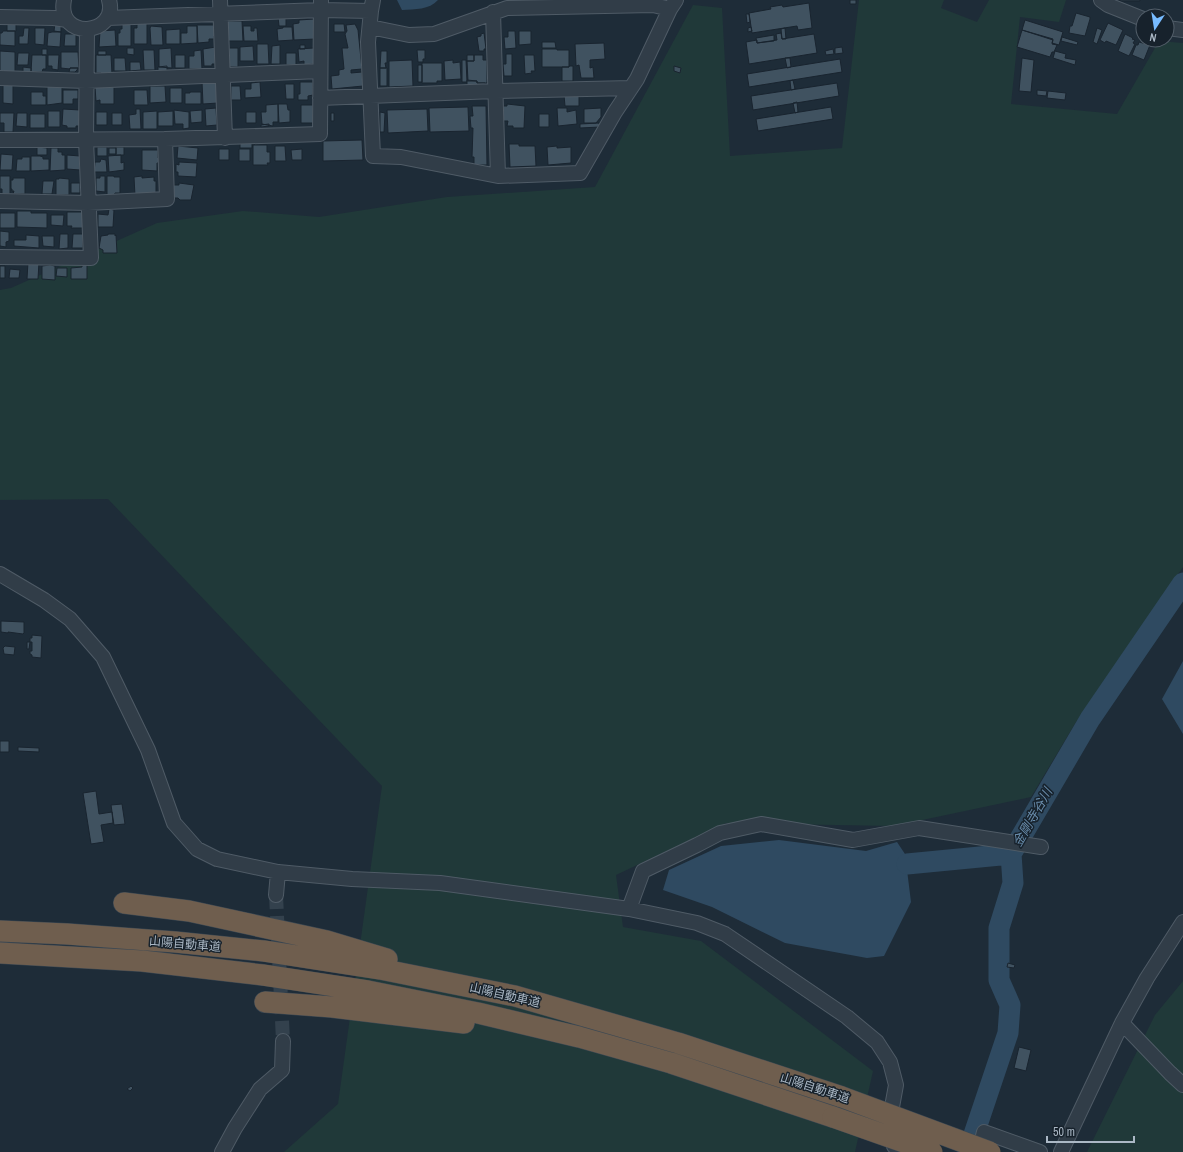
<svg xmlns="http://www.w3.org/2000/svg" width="1183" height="1152" viewBox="0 0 1183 1152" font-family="'Archivo Narrow','Noto Sans JP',sans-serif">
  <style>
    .green { fill: #203939 }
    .water { fill: #2f4a61 }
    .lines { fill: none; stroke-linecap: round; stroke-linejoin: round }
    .river { stroke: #2f4a61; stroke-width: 21 }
    .building { fill: #405260; stroke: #19242f }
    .minor-tunnel { stroke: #33414d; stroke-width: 14; stroke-dasharray: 14 7; stroke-linecap: butt }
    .minor-casing { stroke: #4f5b66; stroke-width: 16 }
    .highway-casing { stroke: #3c4853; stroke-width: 22 }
    .minor { stroke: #313d48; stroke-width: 14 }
    .highway { stroke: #6f5e4e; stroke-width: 21 }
    .highway-bridge-casing { stroke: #3c4853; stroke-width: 22; stroke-linecap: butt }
    .highway-bridge { stroke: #6f5e4e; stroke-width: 21 }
    .labels { text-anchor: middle; stroke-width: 3; stroke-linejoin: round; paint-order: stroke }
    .street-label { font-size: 12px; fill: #abb8c5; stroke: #17222c }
    .water-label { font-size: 13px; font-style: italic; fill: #698dac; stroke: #17222c }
  </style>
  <rect width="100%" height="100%" fill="#1e2c38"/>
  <!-- green -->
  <path class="green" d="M859,0H944L941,8L977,22L989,0H1066L1059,22L1020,17L1011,104L1117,114L1159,41L1183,43V567L1076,722L1031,797L894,826L726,823L616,875L623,927L701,941L873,1071L855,1152H284L338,1104L382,786L108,499L0,500V290L11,288L157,223L243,211L319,217L447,197L595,187L693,5L722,8L730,156L842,148Z
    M1183,981V1152H1087L1155,1015Z"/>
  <!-- water -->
  <path class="water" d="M397,0H438C429,10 415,9 402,10Z
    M1183,661V734L1162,699Z
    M779,840L866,851L897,842L905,854L911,902L884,956L867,958L785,943L712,907L663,890L669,870L721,846Z"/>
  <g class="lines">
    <!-- river -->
    <path class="river" d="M907,864L1011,854
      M968,1152L1008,1033L1010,1005L999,980V928L1013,883L1011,854L1090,719L1183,583"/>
  </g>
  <!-- building -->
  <path class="building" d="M850,0H856V4H850Z
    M1120,0H1140V1H1120Z
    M809,3L812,28L798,30L797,26L752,33L749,13L771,9L770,7L782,5L783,7Z
    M1076,13L1090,17V19L1085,36L1069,33L1070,26H1072Z
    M746,14H749L750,22L747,23Z
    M278,17H286V26H279Z
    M314,19L315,39L294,40L293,24L299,23V20Z
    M1025,20L1063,32L1059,45L1052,43L1053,39L1022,30Z
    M227,21H242L243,41H228Z
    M7,22H16V31H7Z
    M137,22H147V44H134V28H137Z
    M55,23H61V32L54,31Z
    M122,23H131V46H118V33H120V29H122Z
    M1108,23L1123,30L1116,45L1106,41L1105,43L1100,40Z
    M334,24H344L345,32H334Z
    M355,24L358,30L362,69L351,70V73L362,72L363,86L332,89L331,76L339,75V70L344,69L342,48H348L345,34L347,31L346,25Z
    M197,25H214L216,36H214V39H209V42L198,43Z
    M151,26L162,27L163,45H151L150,28Z
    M187,26H197V43L181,44V33H187Z
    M243,26H251V31H254V28H257L258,41H244Z
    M283,27H292L293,40L278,41L277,29L283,28Z
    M751,27L752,31L748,32V28Z
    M24,28H29L28,44H19V36H23Z
    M35,28H45L44,45L35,44Z
    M785,28L786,39H782L781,29Z
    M1097,28L1102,30L1097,44L1093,42Z
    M180,29V44H166V30Z
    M115,30L116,46L99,47L100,31Z
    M1022,30L1053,40L1052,44L1057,45L1054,52H1052L1050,57L1017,47Z
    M3,31H15V46L0,45V33H2Z
    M508,31H515L516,48L505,49L504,37H508Z
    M519,31H531V44L519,45Z
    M52,32H61L60,47L47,46L48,33Z
    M484,33L486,49H484V51H479L477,37L481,36V34Z
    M781,33L782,39L814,34L817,53L749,64L746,42L757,40V43L777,40L776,34Z
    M65,34H76V46H64Z
    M1125,34L1133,38L1132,39L1135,40L1133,43L1135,44L1129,56L1118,51Z
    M774,35V41L757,43L756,38Z
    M1062,37L1078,42L1077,45L1061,41Z
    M542,42H555L556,48H542Z
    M1139,42L1150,45L1144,60L1132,55L1136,45H1138Z
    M604,43L605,59L590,60V68L593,67L594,78H581L579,65L576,66L575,44Z
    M257,44H268L269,64H257Z
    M280,45V64H271L272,46Z
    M300,45H305V49H300Z
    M253,46L254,61H240V47Z
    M216,47L215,64H212V66H204L203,49Z
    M842,47L843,53L835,54V48Z
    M127,48H134V55L127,54Z
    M171,48L172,68L159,67V49Z
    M229,48H238V67H229Z
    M314,48V64L304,65V61L299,62L298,49Z
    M42,49H47V55H42Z
    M542,49H557V50H569V67H542Z
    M833,49L834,54L826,55L825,51Z
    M143,50H154L155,70H144Z
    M201,50L202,69H189V56H194V51Z
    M417,50H425V59H423V62H418Z
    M0,51L15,52V72H4V71H0Z
    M98,51H106V55H98Z
    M381,51H387V63H385L386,68H380Z
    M1055,51L1066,54L1065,58L1076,60L1075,65L1053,58Z
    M61,52H78L79,68H70V69L61,68Z
    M18,53H29L28,65H17Z
    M286,53H296V65H286Z
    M506,54H512V76H504L503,64H506Z
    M32,55H46V69H43L42,72H31Z
    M48,55H59L58,70L52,69V66H48Z
    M96,55H111L112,74H101V73H96Z
    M175,55H185V68H175Z
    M467,55H474V61H467Z
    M474,55H483V60H487V83H477V81H468L467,61H474Z
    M524,55H534L535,71H531L532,73L525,74Z
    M114,58H125L126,71H114Z
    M785,58H790L791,67L787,68Z
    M1022,58L1034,60L1031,92L1019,91Z
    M840,59L842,72L749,87L747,74Z
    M412,60L413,86L389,87V61Z
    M453,60V63L460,62L461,79L445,80L444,61Z
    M462,60H466L467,82H462Z
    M130,62H140L141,70L130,71Z
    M422,63H442V81H437V83H422Z
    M418,65H422V82H418Z
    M167,66V72L158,73V67Z
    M569,66H573V81H562V67H569Z
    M674,66L681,68L680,73L674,71Z
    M23,67L31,68V72H23Z
    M70,68H78L77,70L75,72H69Z
    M380,68H387V86H380Z
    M467,80L477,81V83H485V85H467Z
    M793,80L795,89L791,90L790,81Z
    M202,82H217L218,103L203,104Z
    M260,82L261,97L245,98V89H251V83Z
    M300,82H313V95L308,96V100H298V94H300Z
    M837,83L839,96L753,110L751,96Z
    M3,84L13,85V104L3,103Z
    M285,84H294V99H286Z
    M47,86H62V103L47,105Z
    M150,86H165L166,102L150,103Z
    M231,86H240L241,100H231Z
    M95,87H114V104H100V100L96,101Z
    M170,88H182V103H170Z
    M63,90H78V99H73V104H63Z
    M134,90H147L148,105H134Z
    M1037,90L1047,91L1046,96L1037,95Z
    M1048,91L1066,93L1065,100L1047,98Z
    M31,92H43V96H46V105H31Z
    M190,92H201V104H185V93H190Z
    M579,94V106H565L564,95Z
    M797,102L798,112L795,113L793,103Z
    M278,104H287L288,110H290V122L279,123Z
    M278,104V122H273V126L262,124L261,112H266V105Z
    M507,104L525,106L524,128H513V126H507L508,121H503V106H507Z
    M301,105H313V123H301Z
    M472,106H486L487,165H474V157H472L473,128H471L470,116H473Z
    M468,107L469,131L430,132L429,108Z
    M831,107L833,119L758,131L756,119Z
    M216,108L217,125L206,126L205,109Z
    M557,108H567V112L576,110L577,124L558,126Z
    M601,108V117L596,123H584V109Z
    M63,109L80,110V126H76V128H67V126L62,125Z
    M136,109H140L141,129H130L129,115L136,114Z
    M427,109L428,131L388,133L387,110Z
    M174,110L189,112V128L183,129V124H175Z
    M202,110V122L191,123L190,111Z
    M48,111H60V127H48Z
    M157,111V129H143V112Z
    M173,111V126H158V112Z
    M96,112H107V125H96Z
    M246,112H256V123H246Z
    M380,112L385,113L384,132H380Z
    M0,113H14L13,132H4V123H0Z
    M17,113H27V127L16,126Z
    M112,113H122V125H112Z
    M331,113H334V121H331Z
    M30,114H45V128H30Z
    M539,114H549V127H539Z
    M599,123L600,127L580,128V124Z
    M269,124V126L261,127V125Z
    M362,140L363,160L323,161V141Z
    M240,143H252V148H240Z
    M509,144H519V146H535L536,166L510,167Z
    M253,145H267V152H270V163H267L268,165H253Z
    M178,146L198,148L197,160L177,158Z
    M275,146H285L286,161H275Z
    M557,146V148L571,147V163L548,165L547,147Z
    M37,147L47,148V155H37Z
    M97,147H107V156H97Z
    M116,147H124V155H116Z
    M51,148H58V152H62V155H65V170L50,171Z
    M109,148H116V154H109Z
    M219,149H229V160H219Z
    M239,149H250V161H239Z
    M302,149V160H292L291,150Z
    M142,150H158V158H160V163H157V171L142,170Z
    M1,154L13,155L12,170H0Z
    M67,155L80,156V170L67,169Z
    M121,155V163L124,162V170L109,172L108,156Z
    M31,156H40L43,157V159H49V170L31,171Z
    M22,157H30V171H16L17,159H22Z
    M101,159L106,160L107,172H94L95,162H100Z
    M179,162L197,163L196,177L178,176V172H176V164L179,165Z
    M0,176H10V194H2V189H0Z
    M100,176H105V192L96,191V178H100Z
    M107,176H114V177H120V193H115L114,195H107Z
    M142,176V178L154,177V181H156V195L135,196L134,177Z
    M13,178H25V194H13L14,191H12V189H11V180H13Z
    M59,178L69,179V195H56V179H59Z
    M43,181H54L52,194H42Z
    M71,183H80V193H71Z
    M179,183L194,185L191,200H180L178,198H173V185H179Z
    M109,209L114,210L113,227H98V214L108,215Z
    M17,211H31V213H47V228L17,227Z
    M67,212H83L84,228H71L72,226H67Z
    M0,213H15V228H0Z
    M51,215H64L63,226L51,225Z
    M0,231L9,232V241L6,242V247L0,246Z
    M60,234H68V248L59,249Z
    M73,234H83V248H72Z
    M108,234H115V236L116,235L117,253H103V250L99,248L101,236L108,235Z
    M26,235L39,236V248L14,246V240H26Z
    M42,236H54V247L43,246Z
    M28,262H39L38,279H27Z
    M50,265L55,266V280L42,279V266Z
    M82,265H87V279H71V268L82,267Z
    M0,266H5V278H0Z
    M57,268H67V277L56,276Z
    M10,269L20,270L19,278H9Z
    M1,621L24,622V633L23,634L8,632V633L1,632Z
    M32,635L42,636L41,658L32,657V655L30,654V651H32V642H30V638H32Z
    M27,642H30L29,649H27Z
    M5,646L15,647L14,655L4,654L3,648Z
    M0,741H9V752H0Z
    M18,747L39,748V752L18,751Z
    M96,791L99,814L112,812L113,823L101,825L104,842L91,844L83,793Z
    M122,804L125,824L114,825L111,805Z
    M1008,963L1015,965L1014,968L1007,967Z
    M1019,1047L1031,1050L1026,1071L1014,1068Z
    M131,1086L133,1088L130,1091L127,1089Z"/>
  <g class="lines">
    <!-- minor-tunnel -->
    <path class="minor-tunnel" d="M276,895L283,1041"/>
    <!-- minor casing -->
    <g class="minor-casing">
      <path id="minor" d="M64,0C56,41 119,36 109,0
        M220,0L225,138
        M373,0L371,11L368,42L373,156L401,157L498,176L580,173L615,112L637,79L670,9L676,0
        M1101,0L1108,5L1143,19
        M493,12L498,176
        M0,17L54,18L67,20
        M107,18L321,10L371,11
        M370,27L409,35L434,34L507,8L653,5L670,9
        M1167,28L1183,30
        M0,78L86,81L320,71
        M320,98L495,91L631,88
        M0,140L165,139L320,134L321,0
        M0,201L88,203L167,199L165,139
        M0,257L91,258L86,140L87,30
        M0,574L44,600L70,619L103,657L148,750L174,823L197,849L217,859L278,872L352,879L440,883L629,909L697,923L725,934L847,1017L877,1042L890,1062L896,1085L888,1129L894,1146L900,1152
        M276,895L278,872
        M629,909L643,871L697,845L720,833L761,824L853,840L919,828L1041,847
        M1122,1023L1170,1073L1183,1085
        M222,1152L235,1128L260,1089L282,1070L283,1041
        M979,1152L984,1132L1040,1152
        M1061,1152L1122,1023L1147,978L1183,922"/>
    </g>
    <!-- highway casing -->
    <g class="highway-casing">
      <path id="highway" d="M124,903L189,911L327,941L387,959
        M0,931L67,934L175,942L264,951L380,969L515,996L678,1043L842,1097
        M0,953L142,961L263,975L368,991L478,1013L579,1037L671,1063L833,1117
        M265,1002L332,1007L464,1023"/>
    </g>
    <!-- minor -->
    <use href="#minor" class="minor"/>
    <!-- highway -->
    <use href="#highway" class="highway"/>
    <!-- highway-bridge casing -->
    <g class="highway-bridge-casing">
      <path id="highway-bridge" d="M842,1097L990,1152
        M833,1117L932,1152"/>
    </g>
    <!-- highway-bridge -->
    <use href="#highway-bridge" class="highway-bridge"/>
  </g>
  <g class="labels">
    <!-- street labels -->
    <g class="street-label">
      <text transform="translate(185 944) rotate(5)" y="4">山陽自動車道</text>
      <text transform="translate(505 995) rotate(13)" y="4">山陽自動車道</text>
      <text transform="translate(815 1088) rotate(18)" y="4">山陽自動車道</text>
    </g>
    <!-- water labels -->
    <g class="water-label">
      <text transform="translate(1032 817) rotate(-60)" y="5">金剛寺谷川</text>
    </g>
  </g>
  <!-- north arrow -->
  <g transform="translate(1155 28) rotate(192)"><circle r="19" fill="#17222c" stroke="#525e69"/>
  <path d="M0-3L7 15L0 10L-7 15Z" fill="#77bbff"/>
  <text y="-6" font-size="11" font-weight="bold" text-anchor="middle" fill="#abb8c5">N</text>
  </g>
  <!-- scale -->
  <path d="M1047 1136v6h87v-6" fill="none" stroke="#abb8c5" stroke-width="2"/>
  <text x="1053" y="1136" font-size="12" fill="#abb8c5" stroke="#17222c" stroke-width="3" paint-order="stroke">50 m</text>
</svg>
